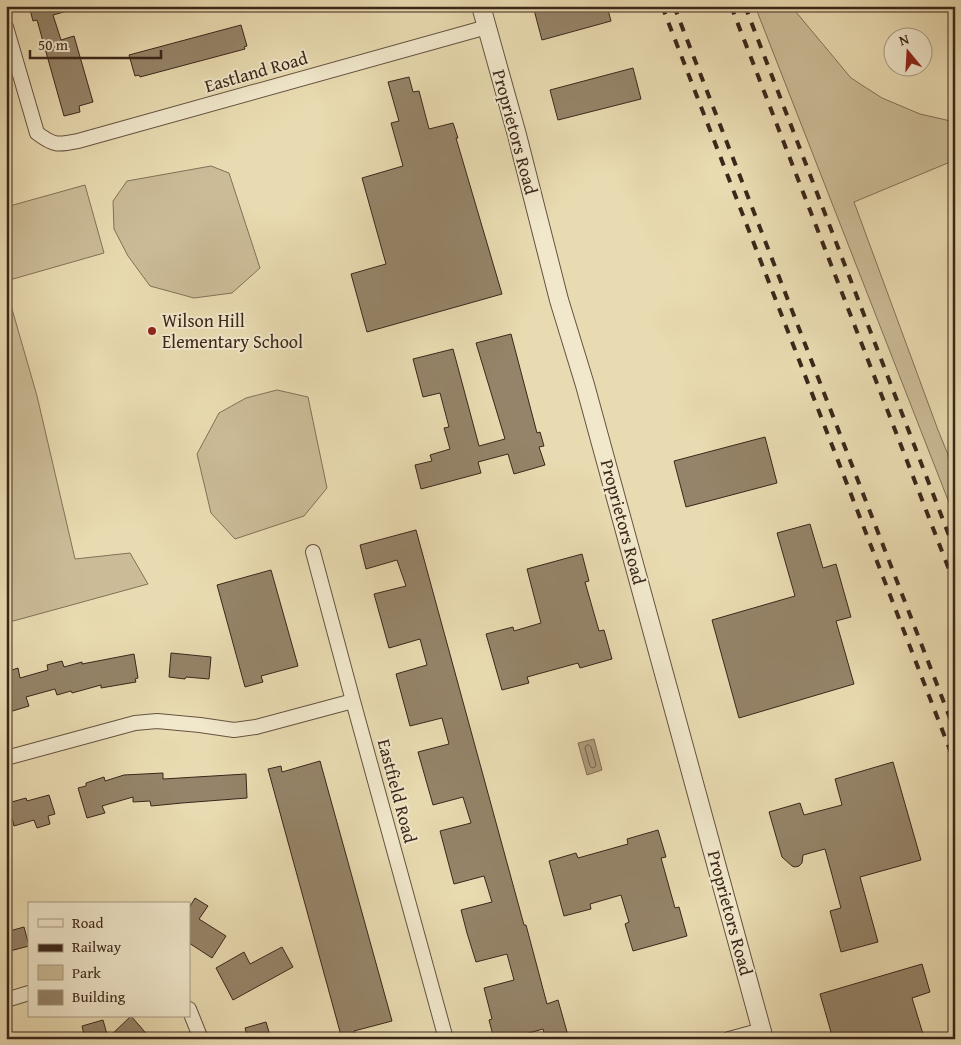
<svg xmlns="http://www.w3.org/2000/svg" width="961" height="1045" viewBox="0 0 961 1045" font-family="'Gentium Book Plus',serif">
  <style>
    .green { fill: #cbbc97; stroke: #837158 }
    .water { fill: #ae9d7e; stroke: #806d56 }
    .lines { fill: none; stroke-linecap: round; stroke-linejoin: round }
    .shore { stroke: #74624c; stroke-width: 1 }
    .building { fill: #958469; stroke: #3b261a }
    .minor-casing { stroke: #665340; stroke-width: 16 }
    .tertiary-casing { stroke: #665340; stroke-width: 20 }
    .minor { stroke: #f1e8cc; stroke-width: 14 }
    .tertiary { stroke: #f1e8cc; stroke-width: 18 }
    .rail { stroke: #3b261a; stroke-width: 4; stroke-dasharray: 9 9; stroke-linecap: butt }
    .poi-dot { fill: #8f2418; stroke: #f1e8cc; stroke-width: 2 }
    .labels { text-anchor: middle; stroke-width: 4; stroke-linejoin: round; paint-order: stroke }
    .street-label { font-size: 18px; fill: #3b261a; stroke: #f1e8cc }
    .poi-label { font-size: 18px; fill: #3b261a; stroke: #f1e8cc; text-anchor: start }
  </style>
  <rect width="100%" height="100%" fill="#e9dbb1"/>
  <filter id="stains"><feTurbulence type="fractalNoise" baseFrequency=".004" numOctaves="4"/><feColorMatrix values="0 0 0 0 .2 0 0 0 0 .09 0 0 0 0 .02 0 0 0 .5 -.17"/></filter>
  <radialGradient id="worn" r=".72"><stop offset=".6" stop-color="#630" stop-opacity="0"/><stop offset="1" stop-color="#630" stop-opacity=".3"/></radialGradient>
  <!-- green -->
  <path class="green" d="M755,6H791L851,78L882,98L920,114L955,122V160L854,202L938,430L955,472V518Z
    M211,166L229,173L260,268L232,293L194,298L150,286L128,256L114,229L113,201L127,181Z
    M85,185L104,253L6,281V207Z
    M6,288L37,396L75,559L130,553L148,584L6,623Z
    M277,390L308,397L327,488L304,516L235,539L211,513L197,454L219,413L246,398Z"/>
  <!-- water -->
  <path class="water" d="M594,739L602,770L587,775L578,743Z"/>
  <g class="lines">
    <!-- shore -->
    <path class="shore" d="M589,745L591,747L596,765L595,767L592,768L590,766L585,748L586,746Z"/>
  </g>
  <!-- building -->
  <path class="building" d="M29,6H70L71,10L53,15L61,40L74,36L93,102L79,106L80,112L64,116L37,20L33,21Z
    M533,6H607L611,21L542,40Z
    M241,25L247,46L244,47L245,49L140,77L139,75L135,76L129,55Z
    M633,68L641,99L558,120L550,90Z
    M409,77L413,92L419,91L429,129L453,123L458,138H456L502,294L367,332L351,274L386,264L362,178L403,166L391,123L399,121L388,82Z
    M511,334L537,433L540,432L544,446L539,447L545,465L514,474L508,454L478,462L481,473L421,489L415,465L432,461L430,455L450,449L444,428L449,427L440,393L423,397L413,359L453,349L479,446L505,439L476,343Z
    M765,437L777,483L686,507L674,461Z
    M810,524L823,568L836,564L851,617L836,621L854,684L739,718L712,620L795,596L777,533Z
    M416,530L524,925H526L547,1004L558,1000L569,1039H546L543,1029L508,1039H494L489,1020L492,1019L484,988L514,980L507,954L476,962L467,933L461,910L492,902L484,876L454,884L440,831L471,823L463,797L433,805L418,752L449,744L442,718L410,726L396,674L427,665L420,639L389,648L374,594L406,586L397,560L366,569L360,545Z
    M582,554L589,581L585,582L599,631L604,630L612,659L580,668L578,663L527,677L529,683L502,690L486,634L513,627L514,631L541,623L527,569Z
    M271,570L298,666L261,676L263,682L245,687L217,585Z
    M171,653L211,657L209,679L186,677L185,679L169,677Z
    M134,654L138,678L135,679L136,682L101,688V685L72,693L71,691L57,695L55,689L26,697L29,706L6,713V672L18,668L20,678L48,670L47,665L62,661L64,667L82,662V664Z
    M320,761L392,1021L354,1031L356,1039H342L268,769L281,766L282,772Z
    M893,762L921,860L860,877L878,942L841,952L830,911L841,908L825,849L803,855L802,863L799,866L795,867L792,866L782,857L769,812L800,803L804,815L842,805L835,779Z
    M163,773V779L246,774L247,798L182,803L151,806L150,801L133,802V797L102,806L105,813L87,818L78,788L86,786V783L104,777L105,781L124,775Z
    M49,795L55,814L48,816L50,824L37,828L34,820L14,826L8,803L26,798L27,801Z
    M658,830L666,857L661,858L675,908L679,907L687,936L633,951L625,924L629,922L621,895L590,904L591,909L564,916L549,861L576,853L578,858L628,844L627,839Z
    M195,898L208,906L199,919L226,936L212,958L189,943V908Z
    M24,927L29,946L6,952V932Z
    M282,947L293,967L233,1000L216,968L244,952L250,964Z
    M922,964L930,992L912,998L923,1034L905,1039H833L820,994Z
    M131,1016L151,1039H85L82,1026L103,1020L108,1038Z
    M266,1022L271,1039H248L245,1028Z"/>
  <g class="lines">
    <!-- minor casing -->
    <g class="minor-casing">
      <path id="minor" d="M6,27L37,133C54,146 58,145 78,141L487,27
        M313,552L353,701L446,1039
        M6,758L135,723L157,721L200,725L234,730L256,727L353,701
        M6,1000L29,993
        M189,1009L201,1039
        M729,1039L762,1030"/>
    </g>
    <!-- tertiary casing -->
    <g class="tertiary-casing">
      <path id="tertiary" d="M481,6L517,135L559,300L585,385L764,1039"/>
    </g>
    <!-- minor -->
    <use href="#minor" class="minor"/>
    <!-- tertiary -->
    <use href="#tertiary" class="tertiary"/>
    <!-- rail -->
    <path class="rail" d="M662,6L955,763
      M674,6L955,731
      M731,6L955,585
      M745,6L955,551"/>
  </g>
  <!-- markers -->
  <circle class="poi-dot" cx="152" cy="331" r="5"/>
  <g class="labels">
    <!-- street labels -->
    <g class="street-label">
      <text transform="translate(256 72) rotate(-16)" y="6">Eastland Road</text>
      <text transform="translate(515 132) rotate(75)" y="6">Proprietors Road</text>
      <text transform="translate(623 522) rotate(75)" y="6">Proprietors Road</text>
      <text transform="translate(397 791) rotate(75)" y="6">Eastfield Road</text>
      <text transform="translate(730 913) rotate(75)" y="6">Proprietors Road</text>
    </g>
    <!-- poi labels -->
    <g class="poi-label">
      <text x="162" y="327">Wilson Hill<tspan x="162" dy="21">Elementary School</tspan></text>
    </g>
  </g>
  <!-- margin -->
  <rect width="961" height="1045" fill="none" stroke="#e9dbb1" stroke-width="25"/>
  <rect x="8" y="8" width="946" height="1030" fill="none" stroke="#3b261a" stroke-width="2.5"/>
  <rect x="12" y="12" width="936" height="1020" fill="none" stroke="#3b261a"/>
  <!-- legend -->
  <rect x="28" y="902" width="162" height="115" fill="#f1e8cc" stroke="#a89a85"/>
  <rect x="38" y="919" width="25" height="8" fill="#f1e8cc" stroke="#a89a85"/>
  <text x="72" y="928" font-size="15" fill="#3b261a">Road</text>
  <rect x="38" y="944" width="25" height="8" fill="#3b261a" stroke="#a89a85"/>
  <text x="72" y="952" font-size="15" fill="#3b261a">Railway</text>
  <rect x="38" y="965" width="25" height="15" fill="#cbbc97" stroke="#a89a85"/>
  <text x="72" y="978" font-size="15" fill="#3b261a">Park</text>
  <rect x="38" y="990" width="25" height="15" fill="#958469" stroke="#a89a85"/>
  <text x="72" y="1002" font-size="15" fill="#3b261a">Building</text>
  <!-- north arrow -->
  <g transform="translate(908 52) rotate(342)"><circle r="24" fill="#f1e8cc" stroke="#a89a85"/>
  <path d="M0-4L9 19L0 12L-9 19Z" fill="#8f2418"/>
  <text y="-8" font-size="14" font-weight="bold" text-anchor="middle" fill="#3b261a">N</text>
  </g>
  <!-- scale -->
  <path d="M30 50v8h131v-8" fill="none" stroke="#3b261a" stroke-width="2.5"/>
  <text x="38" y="50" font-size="15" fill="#3b261a" stroke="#f1e8cc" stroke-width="4" paint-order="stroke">50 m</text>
  <rect width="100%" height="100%" filter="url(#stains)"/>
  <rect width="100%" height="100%" fill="url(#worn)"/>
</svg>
